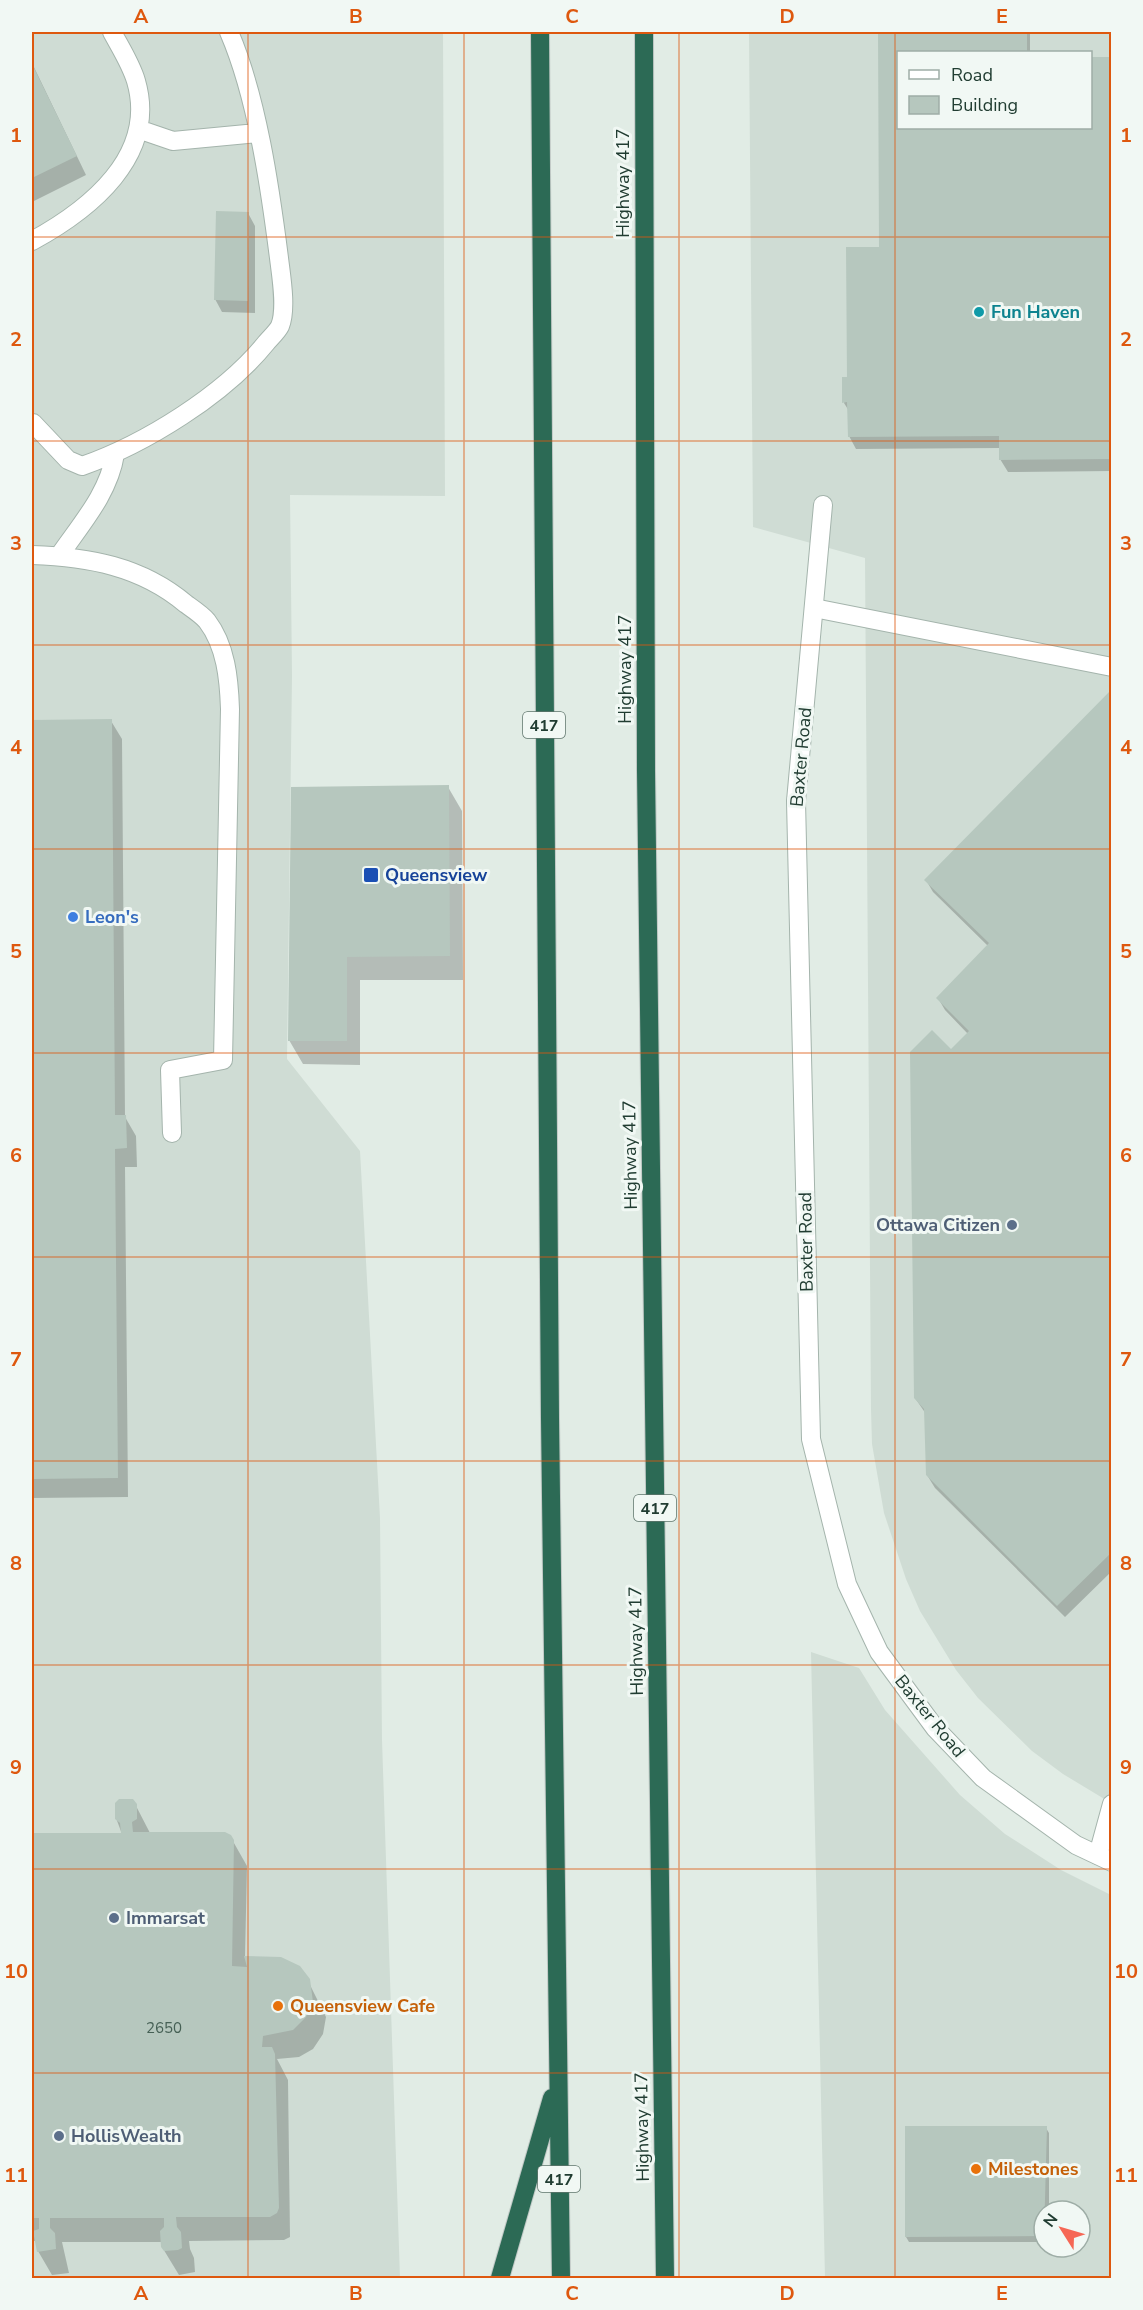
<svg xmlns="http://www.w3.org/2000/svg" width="1143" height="2310" viewBox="0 0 1143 2310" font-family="'Nunito Sans',sans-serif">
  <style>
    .built { fill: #cfdcd4; fill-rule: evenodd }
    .shadow { fill: #0003 }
    .building { fill: #b6c7be }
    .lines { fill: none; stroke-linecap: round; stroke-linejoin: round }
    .lane-casing { stroke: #a4b4ac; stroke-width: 20 }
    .street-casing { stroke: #a4b4ac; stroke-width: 20 }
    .highway-casing { stroke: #c1c9c6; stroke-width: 20 }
    .lane { stroke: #fff; stroke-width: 18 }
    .street { stroke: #fff; stroke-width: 18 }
    .highway { stroke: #2c6a55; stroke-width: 18 }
    .grid { fill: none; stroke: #de580e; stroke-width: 1.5; stroke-opacity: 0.55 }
    .culture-dot { fill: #0f9aa8; stroke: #f1f8f4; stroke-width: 2 }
    .transit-dot { fill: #1a4fb4; stroke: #f1f8f4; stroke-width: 2 }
    .shop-dot { fill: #3f7fe0; stroke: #f1f8f4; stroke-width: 2 }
    .service-dot { fill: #5c6f8a; stroke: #f1f8f4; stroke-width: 2 }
    .food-dot { fill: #e8710a; stroke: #f1f8f4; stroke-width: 2 }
    .labels { text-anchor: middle; stroke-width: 6; stroke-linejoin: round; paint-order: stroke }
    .number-label { font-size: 15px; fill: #466055 }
    .shield { fill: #f1f8f4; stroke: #5f756c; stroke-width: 1.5 }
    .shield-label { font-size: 16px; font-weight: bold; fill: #213d32 }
    .street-label { font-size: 18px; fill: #213d32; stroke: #f1f8f4 }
    .culture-label { font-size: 18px; font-weight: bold; fill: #0d838f; stroke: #f1f8f4; text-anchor: start }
    .transit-label { font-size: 18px; font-weight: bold; fill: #164399; stroke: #f1f8f4; text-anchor: start }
    .shop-label { font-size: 18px; font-weight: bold; fill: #366cbe; stroke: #f1f8f4; text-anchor: start }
    .service-label { font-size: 18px; font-weight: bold; fill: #4e5e75; stroke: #f1f8f4; text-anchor: start }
    .food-label { font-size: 18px; font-weight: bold; fill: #c56008; stroke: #f1f8f4; text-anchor: start }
    .neatline { fill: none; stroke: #de580e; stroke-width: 2 }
    .grid-label { font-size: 20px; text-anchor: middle; font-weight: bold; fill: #de580e }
  </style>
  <rect width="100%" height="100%" fill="#e1ece5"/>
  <!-- built -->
  <path class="built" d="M32,32H443L445,496L290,495L292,676L287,1059L360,1151L380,1518L382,1740L400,2278H32Z
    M749,32H1111V1803L1063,1774L1032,1751L978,1698L956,1670L920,1611L906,1579L884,1513L872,1444L871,1409L865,558L753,527ZM898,52H1090V128H898Z
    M811,1652L859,1668L885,1710L960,1795L1005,1834L1061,1870L1111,1895V2278H825ZM1044,2211H1080V2247H1044Z"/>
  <!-- shadow -->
  <path class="shadow" d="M879,32H1030V52H898V128H1090L1112,59V471L1008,472L1000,459V448L856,449L849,436V411L844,403L881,248Z
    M32,63L86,175L32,202Z
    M248,213L255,226V313L222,312L215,299Z
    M1112,691V1571L1065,1617L935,1488L927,1475L926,1414L915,1398L951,1052L968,1034L945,1010L938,998L988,946L933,892L926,880Z
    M32,721H111L122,739L125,1117L136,1136L137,1167H125L128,1497L32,1498Z
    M448,787L462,811L463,980H360V1065L303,1064L289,1040Z
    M135,1804L150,1833L230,1836L247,1866L245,1957L303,1971L326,2017L323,2034L313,2049L299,2057L277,2059L288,2080L290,2237L284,2240L189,2241L190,2249L194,2258L195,2272L179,2275L162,2247V2242H62L69,2273L52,2275L38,2251L36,2241H32V1835L122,1834L116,1818Z
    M1046,2128L1049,2133V2211H1044V2242H909L906,2237Z"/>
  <!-- building -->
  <path class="building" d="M878,32H1027V52H898V128H1090V57H1112V459L999,460V436L848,437L847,402L842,403V377H847L846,247H879Z
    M32,64L77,156L32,178Z
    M216,211L249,212L248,301L214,300Z
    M1112,689V1552L1057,1606L926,1475L924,1409L914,1398L910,1052L932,1030L951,1049L969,1031L936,998L989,943L924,880Z
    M112,719L115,1115H126L127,1148L115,1149L118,1478L32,1479V720Z
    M449,785L450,956L347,957V1041H288L291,787Z
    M119,1799H133L137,1804V1819L132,1822L133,1832H225L231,1835L234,1840L232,1966L247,1967L244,1956L281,1957L300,1966L310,1979L313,2002L306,2017L293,2030L263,2036L262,2047H272L275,2054L279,2208L277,2213L270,2217H176L177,2227L181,2232L182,2248L178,2250L164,2251L161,2247L160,2231L164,2227V2218H50V2228L55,2233L56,2249L37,2252L33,2231L39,2229V2218H32V1833H121L120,1823L115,1819V1803Z
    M905,2126H1047L1044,2236L905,2237Z"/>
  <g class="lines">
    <!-- lane casing -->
    <g class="lane-casing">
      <path id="lane" d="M138,129L173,141L257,133
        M32,241C89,210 158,156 136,81C131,64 120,47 112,32
        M33,423L68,460L82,466C145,444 224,395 266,343C270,338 277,332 280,326C287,309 281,275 279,258C270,187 257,97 229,32
        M32,555C88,557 141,566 186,604C193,609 202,615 207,621C226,646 229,679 230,709L223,1060L170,1070L172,1133
        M59,556C81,524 109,493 115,454
        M814,608L1112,667
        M1098,1855L1112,1804"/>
    </g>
    <!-- street casing -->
    <g class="street-casing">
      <path id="street" d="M823,505L796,801L811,1439L847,1584L879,1652L935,1728L983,1778L1076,1845L1112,1862"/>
    </g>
    <!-- highway casing -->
    <g class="highway-casing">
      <path id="highway" d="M540,32L550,1418L561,2278
        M644,32L646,771L665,2278
        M500,2278L552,2098"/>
    </g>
    <!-- lane -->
    <use href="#lane" class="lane"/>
    <!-- street -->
    <use href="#street" class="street"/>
    <!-- highway -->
    <use href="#highway" class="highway"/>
  </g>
  <!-- grid -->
  <path class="grid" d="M248,32V2278M464,32V2278M679,32V2278M895,32V2278M32,237H1112M32,441H1112M32,645H1112M32,849H1112M32,1053H1112M32,1257H1112M32,1461H1112M32,1665H1112M32,1869H1112M32,2073H1112"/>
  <!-- markers -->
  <circle class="culture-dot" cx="979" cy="312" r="6"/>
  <rect class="transit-dot" x="363" y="867" width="16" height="16" rx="3"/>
  <circle class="shop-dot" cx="73" cy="917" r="6"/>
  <g class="service-dot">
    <circle cx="1012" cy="1225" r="6"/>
    <circle cx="114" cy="1918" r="6"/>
    <circle cx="59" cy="2136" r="6"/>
  </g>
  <g class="food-dot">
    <circle cx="278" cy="2006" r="6"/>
    <circle cx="976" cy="2169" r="6"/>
  </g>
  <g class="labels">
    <!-- number labels -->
    <g class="number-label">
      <text x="164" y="2033">2650</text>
    </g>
    <!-- shield labels -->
    <g class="shield">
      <rect x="523" y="712" width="42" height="26" rx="4.5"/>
      <rect x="634" y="1495" width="42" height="26" rx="4.5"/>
      <rect x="538" y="2166" width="42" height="26" rx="4.5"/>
    </g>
    <g class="shield-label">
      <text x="544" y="731">417</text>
      <text x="655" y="1514">417</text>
      <text x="559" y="2185">417</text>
    </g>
    <!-- street labels -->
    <g class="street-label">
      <text transform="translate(623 183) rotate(-90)" y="6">Highway 417</text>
      <text transform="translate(625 669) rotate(-90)" y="6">Highway 417</text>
      <text transform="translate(801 757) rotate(-85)" y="6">Baxter Road</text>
      <text transform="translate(630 1155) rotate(-91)" y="6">Highway 417</text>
      <text transform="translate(806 1242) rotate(-91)" y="6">Baxter Road</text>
      <text transform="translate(636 1641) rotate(-91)" y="6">Highway 417</text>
      <text transform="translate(930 1716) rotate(51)" y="6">Baxter Road</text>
      <text transform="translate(642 2127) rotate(-91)" y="6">Highway 417</text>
    </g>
    <!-- culture labels -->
    <g class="culture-label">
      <text x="991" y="318">Fun Haven</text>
    </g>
    <!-- transit labels -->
    <g class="transit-label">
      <text x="385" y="881">Queensview</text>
    </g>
    <!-- shop labels -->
    <g class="shop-label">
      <text x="85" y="923">Leon's</text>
    </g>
    <!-- service labels -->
    <g class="service-label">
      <text x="1000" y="1231" text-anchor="end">Ottawa Citizen</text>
      <text x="126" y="1924">Immarsat</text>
      <text x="71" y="2142">HollisWealth</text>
    </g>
    <!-- food labels -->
    <g class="food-label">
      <text x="290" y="2012">Queensview Cafe</text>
      <text x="988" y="2175">Milestones</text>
    </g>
  </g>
  <!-- border -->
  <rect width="1143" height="2310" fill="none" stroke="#f1f8f4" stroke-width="66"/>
  <!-- legend -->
  <rect x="897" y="51" width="195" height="78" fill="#f1f8f4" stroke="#9eada6" stroke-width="1.5"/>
  <rect x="909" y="70" width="30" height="9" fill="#ffffff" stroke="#9eada6" stroke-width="1.5"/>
  <text x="951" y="81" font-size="18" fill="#213d32">Road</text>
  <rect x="909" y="96" width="30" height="18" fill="#b6c7be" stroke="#9eada6" stroke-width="1.5"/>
  <text x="951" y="111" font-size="18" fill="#213d32">Building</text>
  <!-- north arrow -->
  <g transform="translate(1062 2229) rotate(307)"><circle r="28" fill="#f1f8f4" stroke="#9eada6" stroke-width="1.5"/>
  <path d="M0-4.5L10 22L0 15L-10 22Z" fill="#f66755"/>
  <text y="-9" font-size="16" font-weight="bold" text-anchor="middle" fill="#213d32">N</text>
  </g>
  <rect x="33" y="33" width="1077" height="2244" class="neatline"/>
  <g class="grid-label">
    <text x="141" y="23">A</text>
    <text x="356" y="23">B</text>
    <text x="572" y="23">C</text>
    <text x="787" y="23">D</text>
    <text x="1002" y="23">E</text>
    <text x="16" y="142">1</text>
    <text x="1126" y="142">1</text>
    <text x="16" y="346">2</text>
    <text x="1126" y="346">2</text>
    <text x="16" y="550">3</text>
    <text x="1126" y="550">3</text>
    <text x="16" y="754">4</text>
    <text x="1126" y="754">4</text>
    <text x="16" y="958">5</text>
    <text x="1126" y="958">5</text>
    <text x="16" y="1162">6</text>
    <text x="1126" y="1162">6</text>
    <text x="16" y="1366">7</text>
    <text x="1126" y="1366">7</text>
    <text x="16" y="1570">8</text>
    <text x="1126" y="1570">8</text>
    <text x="16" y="1774">9</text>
    <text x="1126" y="1774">9</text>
    <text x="16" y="1978">10</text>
    <text x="1126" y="1978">10</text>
    <text x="16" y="2182">11</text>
    <text x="1126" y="2182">11</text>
    <text x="141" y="2300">A</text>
    <text x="356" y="2300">B</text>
    <text x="572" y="2300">C</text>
    <text x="787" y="2300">D</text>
    <text x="1002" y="2300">E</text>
  </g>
</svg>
